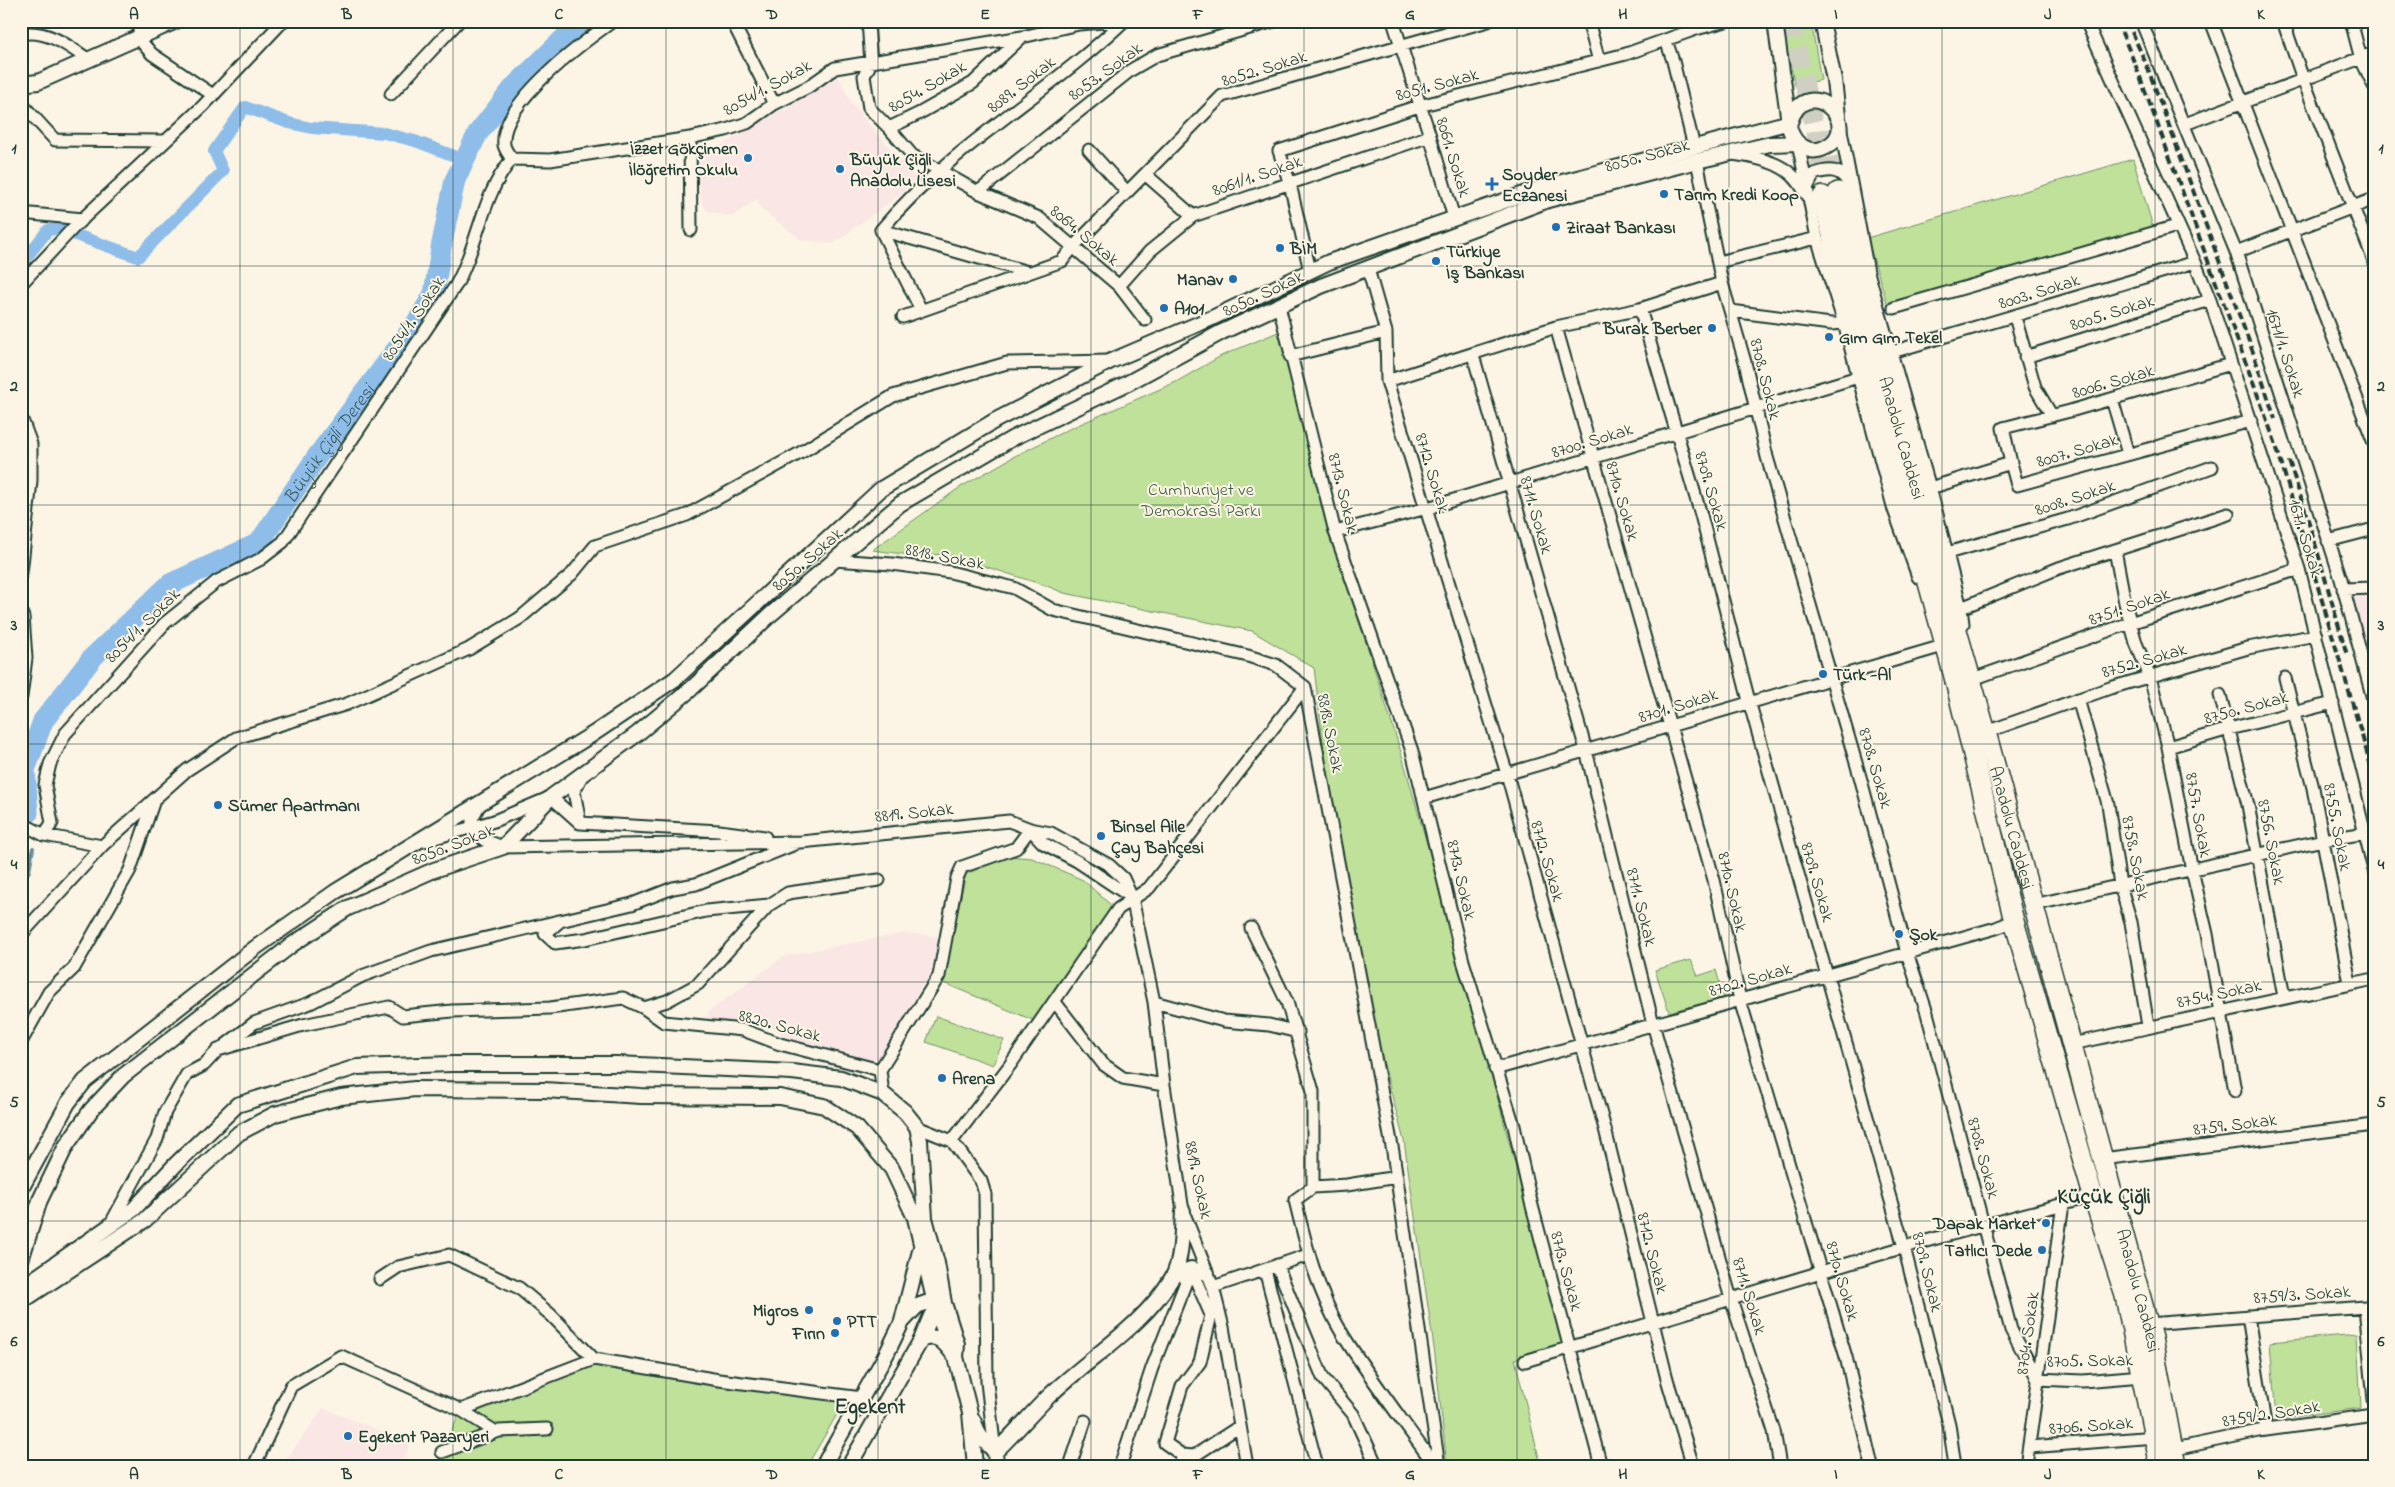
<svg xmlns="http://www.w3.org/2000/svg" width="2395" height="1487" viewBox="0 0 2395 1487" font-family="'Indie Flower',sans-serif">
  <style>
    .built { fill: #fae6e5 }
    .green { fill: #bfe19a; stroke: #6f8f67 }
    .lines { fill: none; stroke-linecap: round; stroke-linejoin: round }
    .stream { stroke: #628aa1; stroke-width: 4 }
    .canal { stroke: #8ebde9; stroke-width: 12 }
    .river { stroke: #8ebde9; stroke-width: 21 }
    .trunk-tunnel { stroke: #d0d0c2; stroke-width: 19; stroke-dasharray: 19 9; stroke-linecap: butt }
    .minor-casing { stroke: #1f3d34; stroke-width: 15 }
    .tertiary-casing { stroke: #1f3d34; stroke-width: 18 }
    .trunk-casing { stroke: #1f3d34; stroke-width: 22 }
    .minor { stroke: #fcf5e5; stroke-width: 11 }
    .tertiary { stroke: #fcf5e5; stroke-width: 14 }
    .trunk { stroke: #fcf5e5; stroke-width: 19 }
    .rail { stroke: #1f3d34; stroke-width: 4; stroke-dasharray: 8 4; stroke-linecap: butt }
    .grid { fill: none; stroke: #1f3d34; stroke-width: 1; stroke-opacity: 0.55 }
    .poi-dot { fill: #1f6fb2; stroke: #fcf5e5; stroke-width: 2 }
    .labels { text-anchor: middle; stroke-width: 4; stroke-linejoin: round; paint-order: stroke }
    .street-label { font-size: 18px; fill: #1f3d34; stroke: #fcf5e5 }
    .poi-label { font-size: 18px; font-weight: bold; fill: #1f3d34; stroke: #fcf5e5; text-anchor: start }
    .park-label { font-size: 18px; fill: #3f5e48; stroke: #fcf5e5 }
    .water-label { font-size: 19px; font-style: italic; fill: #3b5d61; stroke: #fcf5e5 }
    .district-label { font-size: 22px; font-weight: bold; fill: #1f3d34; stroke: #fcf5e5 }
    .neatline { fill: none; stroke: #1f3d34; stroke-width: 2 }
    .grid-label { font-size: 16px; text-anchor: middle; font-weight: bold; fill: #1f3d34 }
  </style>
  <rect width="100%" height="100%" fill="#fcf5e5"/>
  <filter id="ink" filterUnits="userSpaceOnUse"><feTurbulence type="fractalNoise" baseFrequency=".02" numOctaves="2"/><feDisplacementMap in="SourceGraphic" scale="10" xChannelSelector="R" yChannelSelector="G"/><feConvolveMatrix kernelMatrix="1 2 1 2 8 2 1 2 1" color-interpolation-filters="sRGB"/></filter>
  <g filter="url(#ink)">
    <!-- built -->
    <path class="built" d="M839,77L852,104L918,181L833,244L801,240L761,209L757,199L732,217L707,211L701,201L697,159Z
      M2374,593V698L2347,595Z
      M904,933L942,937L931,971L880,1062L791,1040L765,1023L707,1022L708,1012L785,956Z
      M323,1408L410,1443L401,1466H282Z"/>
    <!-- green -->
    <path class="green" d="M1781,21H1811L1821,80L1795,86Z
      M2133,159L2153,227L1888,306L1867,238Z
      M1278,332L1304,424L1326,518L1401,752L1481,1035L1563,1346L1515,1359L1541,1466H1447L1435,1355L1404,1141L1380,1050L1329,792L1314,668L1252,631L1064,593L1047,586L946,554L918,556L872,550L959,488L1015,456L1069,429L1176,382L1221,356Z
      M1007,856L1032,858L1083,880L1112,906L1035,1021L941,982L966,874Z
      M1691,960L1698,976L1716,970L1724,998L1669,1012L1655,970Z
      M936,1016L1004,1040L993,1065L926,1042Z
      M2357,1334L2361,1408L2276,1419L2270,1342Z
      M600,1361L849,1394L807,1466H436L461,1410Z"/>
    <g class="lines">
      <!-- stream -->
      <path class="stream" d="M21,884L29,871L33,848"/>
      <!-- canal -->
      <path class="canal" d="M76,235L138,257L223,171L214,151L245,107L289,123L312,128L384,133L415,141L465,160
        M21,260L25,259L48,230L64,228"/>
      <!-- river -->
      <path class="river" id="s1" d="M28,813L25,770L43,721L93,657L170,584L259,543L316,458L417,322L434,294L441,248L455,180L478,133L515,86L582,21"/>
      <!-- trunk-tunnel -->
      <path class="trunk-tunnel" d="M1791,21L1819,150L1823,196
        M1827,129L1838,192"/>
      <!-- minor casing -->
      <g class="minor-casing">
        <path id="minor" d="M141,21L138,38L152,54L213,95
          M732,21L774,104
          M868,21L871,63L864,76L869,108L889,128L912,155L978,192L1039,218L1119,286L1145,320
          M1393,21L1430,136L1454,218
          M1588,21L1599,61
          M2086,21L2195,262L2210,300L2299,569L2374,870
          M2141,21L2236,252L2341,579L2374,703
          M2211,21L2374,443
          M2283,21L2303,79L2374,261
          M2351,21L2361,59L2374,86
          M21,34C46,28 70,47 89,60
          M1666,40L1673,61L1694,147
          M391,94L459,21
          M21,103L55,140L164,141
          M2185,124L2374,53
          M1840,125L1868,272L1932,495L1961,608L1963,624
          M889,128L920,113L973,83L1022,37L1079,24L1116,21
          M690,138L691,230
          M1798,143L1817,238L1844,323L1894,510L1918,577
          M1089,150L1127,192
          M1733,154C1762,158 1792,164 1805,193
          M512,159C509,155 505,150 504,145C499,104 582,43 613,21
          M1697,161L1722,283L1745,362L1767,457L1861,780L1907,953L1927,1013L2011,1330L2038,1379L2083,1381L2142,1376
          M1145,174L1193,216
          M1807,188L1814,174C1829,169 1842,168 1849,185
          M978,192L1131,70L1157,55L1274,21
          M21,213L83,219
          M881,230L1028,272
          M2236,252L2374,199
          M1718,262L1817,238
          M1368,269L1386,332L1387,381L1507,774L1605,1129L1667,1379L1693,1466
          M1310,271L1290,184L1279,151L1419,106L1626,54L1696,29L1726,21
          M21,284L75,226L203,106L283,21
          M1119,286L1150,251L1193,216L1430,136
          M1279,306L1335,532L1412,751L1463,961L1514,1126L1531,1202L1601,1466
          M1894,308L2177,226
          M1640,309L1701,515L1749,701L1904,1247L1949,1424L1955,1466
          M921,310L881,230C950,147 1046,95 1124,21
          M1731,311L1831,324L1844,323
          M903,317L1062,261L1074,246L1222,96L1488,21
          M2015,317L2035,387L2052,416
          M1556,327L1714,880L1740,1000L1846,1357L1872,1466
          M1892,352L2195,262
          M1473,355L1586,750L1653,1024L1731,1299L1774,1431L1780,1466
          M1290,356L1386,332
          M2025,357L2210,300
          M1387,381L1556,327L1640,309L1722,283
          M2112,399L2128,454
          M21,417L31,444V481L21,574
          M2011,463L2003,428L2070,411L2231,364
          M1930,488L2011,463L2017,485L2251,421
          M1335,532L1431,507L1858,377
          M2328,541L2374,529
          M2115,550L2125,603L2136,643L2150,677L2168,747L2192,870L2207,934L2235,1091
          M1947,553L2068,519L2212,467
          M834,560L892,564L950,572L1014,588L1053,610L1248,656L1276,665L1305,687L1393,1152L1439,1466
          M2343,589L2374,588
          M1961,608L2059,568L2228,514
          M21,612L23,617L26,658L21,697
          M2285,678L2313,788L2350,983
          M1970,680L2130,623L2299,569
          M2220,695L2248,805L2284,997
          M2078,699L2108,804L2120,885L2131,922L2148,1026
          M1986,732L2110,688L2248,648L2316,635
          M2168,747L2229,729L2333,703
          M583,774L574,791L580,823L719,831L765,837
          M1424,798L1943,646
          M481,802L472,819V827L484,840L503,847L801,842L1009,821L1030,829L1051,833L1109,865L1123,878L1132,898L1154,1002L1164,1085L1183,1211L1213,1287L1223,1327L1247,1466
          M21,823L44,835L102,846
          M1030,829L1043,843L1077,861L1131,897
          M44,835L52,823L45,785L50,764L65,734L165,623L216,582L261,559L283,542L456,285C479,244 481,196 512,159L550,160L690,138L726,130L747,123L774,104L808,87L835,68L1022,37
          M424,841L494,821L551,797L580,823
          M769,905L706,911L585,939L555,943L545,934L560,921L632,904L673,888L696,884L795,844
          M2033,905L2323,840L2366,833
          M1251,928L1287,1002L1313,1091V1187
          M21,935L102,846L187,770L236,738L347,704L469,649L520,618L572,574L595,546L687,515L800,453L893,396L1007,363L1110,361
          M1055,1002L1103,1064L1123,1078L1164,1085
          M1154,1002L1224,1021L1269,1025L1298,1032
          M644,1008L664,1022L743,1030L780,1044L880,1070
          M21,1042L49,992L74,968L130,870L153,803
          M2072,1044L2374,979
          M223,1047L254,1023L310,1003L362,976L431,951L559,921
          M1495,1069L1996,928L2014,921
          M883,1094L880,1070L939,976L957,878L962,867L1016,848L1030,829
          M917,1127L952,1141L1010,1065L1118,909L1149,888L1305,687
          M952,1141L981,1181L985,1194L987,1382L995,1452
          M2102,1159L2374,1125
          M1397,1177L1347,1185L1313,1187L1295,1200C1306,1246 1318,1294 1343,1335C1371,1380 1404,1422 1435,1466
          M110,1225L157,1139L165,1112L187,1074L204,1065L218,1050L303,1025L389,1007L403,1016L452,1011L550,1008L623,998L644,1008L667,1001L698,984L769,905L788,893L879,880
          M1277,1265L1323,1378L1353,1414L1377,1466
          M1265,1270L1317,1466
          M380,1279L398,1267L449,1255L519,1288L551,1315L594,1359L719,1380L862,1398
          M1213,1287L1308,1255
          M2248,1316L2266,1430
          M2149,1324L2365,1307L2374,1400
          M1525,1361L1904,1247L2093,1196
          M461,1410L496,1432
          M2030,1447L2155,1437
          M2175,1449L2259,1431L2374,1415
          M442,1452L499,1431L547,1429
          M1182,1455L1165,1443L1182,1386L1200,1362L1211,1315L1191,1269
          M254,1466L291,1386L341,1356L461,1410L594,1359
          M1070,1466L1085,1421
          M1120,1466L1152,1368L1191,1269
          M1181,1466L1182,1455L1194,1456L1240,1426
          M2026,1466L2063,1204"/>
      </g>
      <!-- tertiary casing -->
      <g class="tertiary-casing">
        <path id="tertiary" d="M1775,21L1790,130C1795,145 1810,156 1826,147C1866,126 1807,70 1790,122
          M1822,21L1834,80L1838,116
          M21,84L38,82L176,21
          M21,1189L68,1103L85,1081L255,948L335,892L593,734L675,679L881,489L996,420L1111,361L1212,318L1329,262L1547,186L1790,122
          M21,1260L40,1200L66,1146L91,1110L123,1076L293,944L348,908L434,870L503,847L551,797L637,734L691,689L769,616L900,504L1013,438L1126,384L1222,332L1321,286L1548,200L1697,161L1770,144L1798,143
          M1173,1276L1191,1269L1207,1273
          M21,1288L134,1209L176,1164L237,1105L357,1067L452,1064H617L792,1072L841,1078L883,1094L905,1112L917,1127L920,1141L925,1218L937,1263L944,1303L957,1344L956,1357L970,1413L975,1466
          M21,1302L145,1220L239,1133L275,1114L341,1097L415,1089L544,1090L641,1096L780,1097L824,1106L857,1128L892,1169L915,1218L936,1308L944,1331
          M902,1321L921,1247
          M921,1340C940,1332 944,1344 956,1357
          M973,1420L980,1436L995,1452L996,1466
          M995,1452C1014,1434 1030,1415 1048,1397C1089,1357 1142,1328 1172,1278C1182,1262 1182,1229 1183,1211
          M823,1466L887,1353L902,1322L917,1306L943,1297
          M849,1466L921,1340L931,1316L940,1306"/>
      </g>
      <!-- trunk casing -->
      <g class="trunk-casing">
        <g id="trunk">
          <path id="s2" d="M1838,192L1871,329L1986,732L2152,1338L2176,1466"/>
          <path d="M1823,196L1850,313L1879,406L1953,673L2014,921L2093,1196L2125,1296L2160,1466"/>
        </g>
      </g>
      <!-- minor -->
      <use href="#minor" class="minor"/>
      <!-- tertiary -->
      <use href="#tertiary" class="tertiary"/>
      <!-- trunk -->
      <use href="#trunk" class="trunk"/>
      <!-- rail -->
      <path class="rail" d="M2117,21L2137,69L2275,442L2374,776
        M2127,21L2147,66L2254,355L2275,419
        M2289,461L2311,529L2347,655"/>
    </g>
  </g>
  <!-- grid -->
  <path class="grid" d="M240,21V1466M453,21V1466M666,21V1466M878,21V1466M1091,21V1466M1304,21V1466M1517,21V1466M1729,21V1466M1942,21V1466M2155,21V1466M21,266H2374M21,505H2374M21,744H2374M21,982H2374M21,1221H2374"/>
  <!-- markers -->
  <g class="poi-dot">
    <circle cx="748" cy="158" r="5"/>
    <circle cx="840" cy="169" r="5"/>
    <path d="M1489.5 176.5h5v5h5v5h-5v5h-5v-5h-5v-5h5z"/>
    <circle cx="1664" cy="194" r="5"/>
    <circle cx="1556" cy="227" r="5"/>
    <circle cx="1280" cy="248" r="5"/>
    <circle cx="1436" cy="261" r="5"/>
    <circle cx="1233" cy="279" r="5"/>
    <circle cx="1164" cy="308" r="5"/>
    <circle cx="1712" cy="328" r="5"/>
    <circle cx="1829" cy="337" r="5"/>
    <circle cx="1823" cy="674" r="5"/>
    <circle cx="218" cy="805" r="5"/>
    <circle cx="1101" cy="836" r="5"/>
    <circle cx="1899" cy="934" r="5"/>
    <circle cx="942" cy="1078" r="5"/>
    <circle cx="2046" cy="1223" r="5"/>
    <circle cx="2042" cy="1250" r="5"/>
    <circle cx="809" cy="1310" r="5"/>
    <circle cx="837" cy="1321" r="5"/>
    <circle cx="835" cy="1333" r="5"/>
    <circle cx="348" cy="1436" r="5"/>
  </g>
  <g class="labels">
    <!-- street labels -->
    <g class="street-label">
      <text transform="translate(1264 68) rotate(-17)" y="6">8052. Sokak</text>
      <text transform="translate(1105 71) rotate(-36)" y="6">8053. Sokak</text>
      <text transform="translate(1021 84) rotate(-38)" y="6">8089. Sokak</text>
      <text transform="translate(1437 84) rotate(-15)" y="6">8051. Sokak</text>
      <text transform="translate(927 86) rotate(-30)" y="6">8054. Sokak</text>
      <text transform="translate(767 87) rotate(-29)" y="6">8054/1. Sokak</text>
      <text transform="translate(1647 155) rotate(-15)" y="6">8050. Sokak</text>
      <text transform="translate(1454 157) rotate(73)" y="6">8061. Sokak</text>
      <text transform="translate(1257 175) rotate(-19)" y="6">8061/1. Sokak</text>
      <text transform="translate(1085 235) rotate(40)" y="6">8064. Sokak</text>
      <text transform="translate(2039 291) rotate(-17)" y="6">8003. Sokak</text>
      <text transform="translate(1263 293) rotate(-25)" y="6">8050. Sokak</text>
      <text transform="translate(2112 312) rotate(-17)" y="6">8005. Sokak</text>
      <text transform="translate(413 318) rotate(-56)" y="6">8054/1. Sokak</text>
      <text transform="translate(2286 353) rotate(72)" y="6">1671/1. Sokak</text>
      <text transform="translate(1766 379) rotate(76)" y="6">8708. Sokak</text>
      <text transform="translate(2113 381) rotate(-16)" y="6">8006. Sokak</text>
      <text dy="6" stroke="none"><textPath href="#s2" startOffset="254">Anadolu Caddesi</textPath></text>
      <text transform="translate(1592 440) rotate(-17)" y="6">8700. Sokak</text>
      <text transform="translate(2077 450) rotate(-16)" y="6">8007. Sokak</text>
      <text transform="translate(1433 473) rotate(73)" y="6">8712. Sokak</text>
      <text transform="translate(1712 491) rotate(74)" y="6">8709. Sokak</text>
      <text transform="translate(1344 493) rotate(76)" y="6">8713. Sokak</text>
      <text transform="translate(2075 497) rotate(-18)" y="6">8008. Sokak</text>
      <text transform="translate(1623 501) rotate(74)" y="6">8710. Sokak</text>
      <text transform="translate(1537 515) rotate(74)" y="6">8711. Sokak</text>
      <text transform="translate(2306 538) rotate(73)" y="6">1671. Sokak</text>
      <text transform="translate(945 556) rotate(11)" y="6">8818. Sokak</text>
      <text transform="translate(807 559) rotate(-41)" y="6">8050. Sokak</text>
      <text transform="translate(2129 606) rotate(-19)" y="6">8751. Sokak</text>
      <text transform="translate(142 625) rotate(-45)" y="6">8054/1. Sokak</text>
      <text transform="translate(2144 660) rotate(-16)" y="6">8752. Sokak</text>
      <text transform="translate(1678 705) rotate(-17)" y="6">8701. Sokak</text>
      <text transform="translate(2246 707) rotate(-15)" y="6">8750. Sokak</text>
      <text transform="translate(1331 733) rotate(79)" y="6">8818. Sokak</text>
      <text transform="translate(1876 768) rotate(74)" y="6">8708. Sokak</text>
      <text transform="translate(914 812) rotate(-6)" y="6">8819. Sokak</text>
      <text transform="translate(2199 815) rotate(80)" y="6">8757. Sokak</text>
      <text transform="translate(2338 827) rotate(79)" y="6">8755. Sokak</text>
      <text dy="6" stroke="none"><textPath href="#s2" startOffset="659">Anadolu Caddesi</textPath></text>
      <text transform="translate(2272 842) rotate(79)" y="6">8756. Sokak</text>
      <text transform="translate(453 844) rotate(-21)" y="6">8050. Sokak</text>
      <text transform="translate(2136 858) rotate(79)" y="6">8758. Sokak</text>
      <text transform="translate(1548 861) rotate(74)" y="6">8712. Sokak</text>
      <text transform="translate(1462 880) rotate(77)" y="6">8713. Sokak</text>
      <text transform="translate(1818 882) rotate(74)" y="6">8709. Sokak</text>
      <text transform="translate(1733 892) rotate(77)" y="6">8710. Sokak</text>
      <text transform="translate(1642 907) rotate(76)" y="6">8711. Sokak</text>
      <text transform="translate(1750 979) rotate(-16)" y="6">8702. Sokak</text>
      <text transform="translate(2219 993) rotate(-12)" y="6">8754. Sokak</text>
      <text transform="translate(780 1025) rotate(15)" y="6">8820. Sokak</text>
      <text transform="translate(2235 1124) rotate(-7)" y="6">8759. Sokak</text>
      <text transform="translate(1984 1158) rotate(75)" y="6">8708. Sokak</text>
      <text transform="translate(1199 1180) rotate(78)" y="6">8819. Sokak</text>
      <text transform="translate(1653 1253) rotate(76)" y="6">8712. Sokak</text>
      <text transform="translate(1567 1271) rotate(75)" y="6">8713. Sokak</text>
      <text transform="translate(1928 1272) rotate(76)" y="6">8709. Sokak</text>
      <text transform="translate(1843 1281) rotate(74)" y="6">8710. Sokak</text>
      <text dy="6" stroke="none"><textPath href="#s2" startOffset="1139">Anadolu Caddesi</textPath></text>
      <text transform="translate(2302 1294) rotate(-4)" y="6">8759/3. Sokak</text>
      <text transform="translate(1750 1296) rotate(73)" y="6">8711. Sokak</text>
      <text transform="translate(2027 1333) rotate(-82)" y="6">8704. Sokak</text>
      <text transform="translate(2090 1360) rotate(-1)" y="6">8705. Sokak</text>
      <text transform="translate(2271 1413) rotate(-9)" y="6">8759/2. Sokak</text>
      <text transform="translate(2091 1425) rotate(-4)" y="6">8706. Sokak</text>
    </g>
    <!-- poi labels -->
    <g class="poi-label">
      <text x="738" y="154" text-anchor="end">İzzet Gökçimen<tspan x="738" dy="21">İlöğretim Okulu</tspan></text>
      <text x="850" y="165">Büyük Çiğli<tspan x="850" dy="21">Anadolu Lisesi</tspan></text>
      <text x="1502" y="180">Soyder<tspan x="1502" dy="21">Eczanesi</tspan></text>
      <text x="1674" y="200">Tarım Kredi Koop</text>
      <text x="1566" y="233">Ziraat Bankası</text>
      <text x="1290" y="254">BİM</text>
      <text x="1446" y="257">Türkiye<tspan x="1446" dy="21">İş Bankası</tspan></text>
      <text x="1223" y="285" text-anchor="end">Manav</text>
      <text x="1174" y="314">A101</text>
      <text x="1702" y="334" text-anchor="end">Burak Berber</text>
      <text x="1839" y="343">Gım Gım Tekel</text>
      <text x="1833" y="680">Türk -Al</text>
      <text x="228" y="811">Sümer Apartmanı</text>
      <text x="1111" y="832">Binsel Aile<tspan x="1111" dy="21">Çay Bahçesi</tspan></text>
      <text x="1909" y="940">Şok</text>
      <text x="952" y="1084">Arena</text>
      <text x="2036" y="1229" text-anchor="end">Dapak Market</text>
      <text x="2032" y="1256" text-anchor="end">Tatlıcı Dede</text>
      <text x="799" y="1316" text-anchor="end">Migros</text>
      <text x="847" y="1327">PTT</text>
      <text x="825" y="1339" text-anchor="end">Fırın</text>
      <text x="358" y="1442">Egekent Pazaryeri</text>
    </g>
    <!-- park labels -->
    <g class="park-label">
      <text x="1201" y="495">Cumhuriyet ve<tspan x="1201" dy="21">Demokrasi Parkı</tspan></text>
    </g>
    <!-- water labels -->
    <g class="water-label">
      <text dy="7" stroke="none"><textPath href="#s1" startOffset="502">Büyük Çiğli Deresi</textPath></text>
    </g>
    <!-- district labels -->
    <g class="district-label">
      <text x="2104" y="1203">Küçük Çiğli</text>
      <text x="870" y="1413">Egekent</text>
    </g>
  </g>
  <!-- margin -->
  <rect width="2395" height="1487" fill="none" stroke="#fcf5e5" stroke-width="55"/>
  <rect x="28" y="28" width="2340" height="1432" class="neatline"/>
  <g class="grid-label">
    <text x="134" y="19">A</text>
    <text x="347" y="19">B</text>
    <text x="559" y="19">C</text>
    <text x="772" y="19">D</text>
    <text x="985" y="19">E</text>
    <text x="1198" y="19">F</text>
    <text x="1410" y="19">G</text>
    <text x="1623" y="19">H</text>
    <text x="1836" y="19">I</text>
    <text x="2048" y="19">J</text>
    <text x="2261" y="19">K</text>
    <text x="14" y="153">1</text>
    <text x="2381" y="153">1</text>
    <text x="14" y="391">2</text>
    <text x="2381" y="391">2</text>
    <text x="14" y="630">3</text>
    <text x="2381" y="630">3</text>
    <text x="14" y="869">4</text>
    <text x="2381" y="869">4</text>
    <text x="14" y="1107">5</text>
    <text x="2381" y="1107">5</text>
    <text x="14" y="1346">6</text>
    <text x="2381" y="1346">6</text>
    <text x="134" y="1479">A</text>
    <text x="347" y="1479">B</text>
    <text x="559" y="1479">C</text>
    <text x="772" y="1479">D</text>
    <text x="985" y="1479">E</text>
    <text x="1198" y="1479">F</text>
    <text x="1410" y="1479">G</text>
    <text x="1623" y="1479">H</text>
    <text x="1836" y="1479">I</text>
    <text x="2048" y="1479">J</text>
    <text x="2261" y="1479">K</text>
  </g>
</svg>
